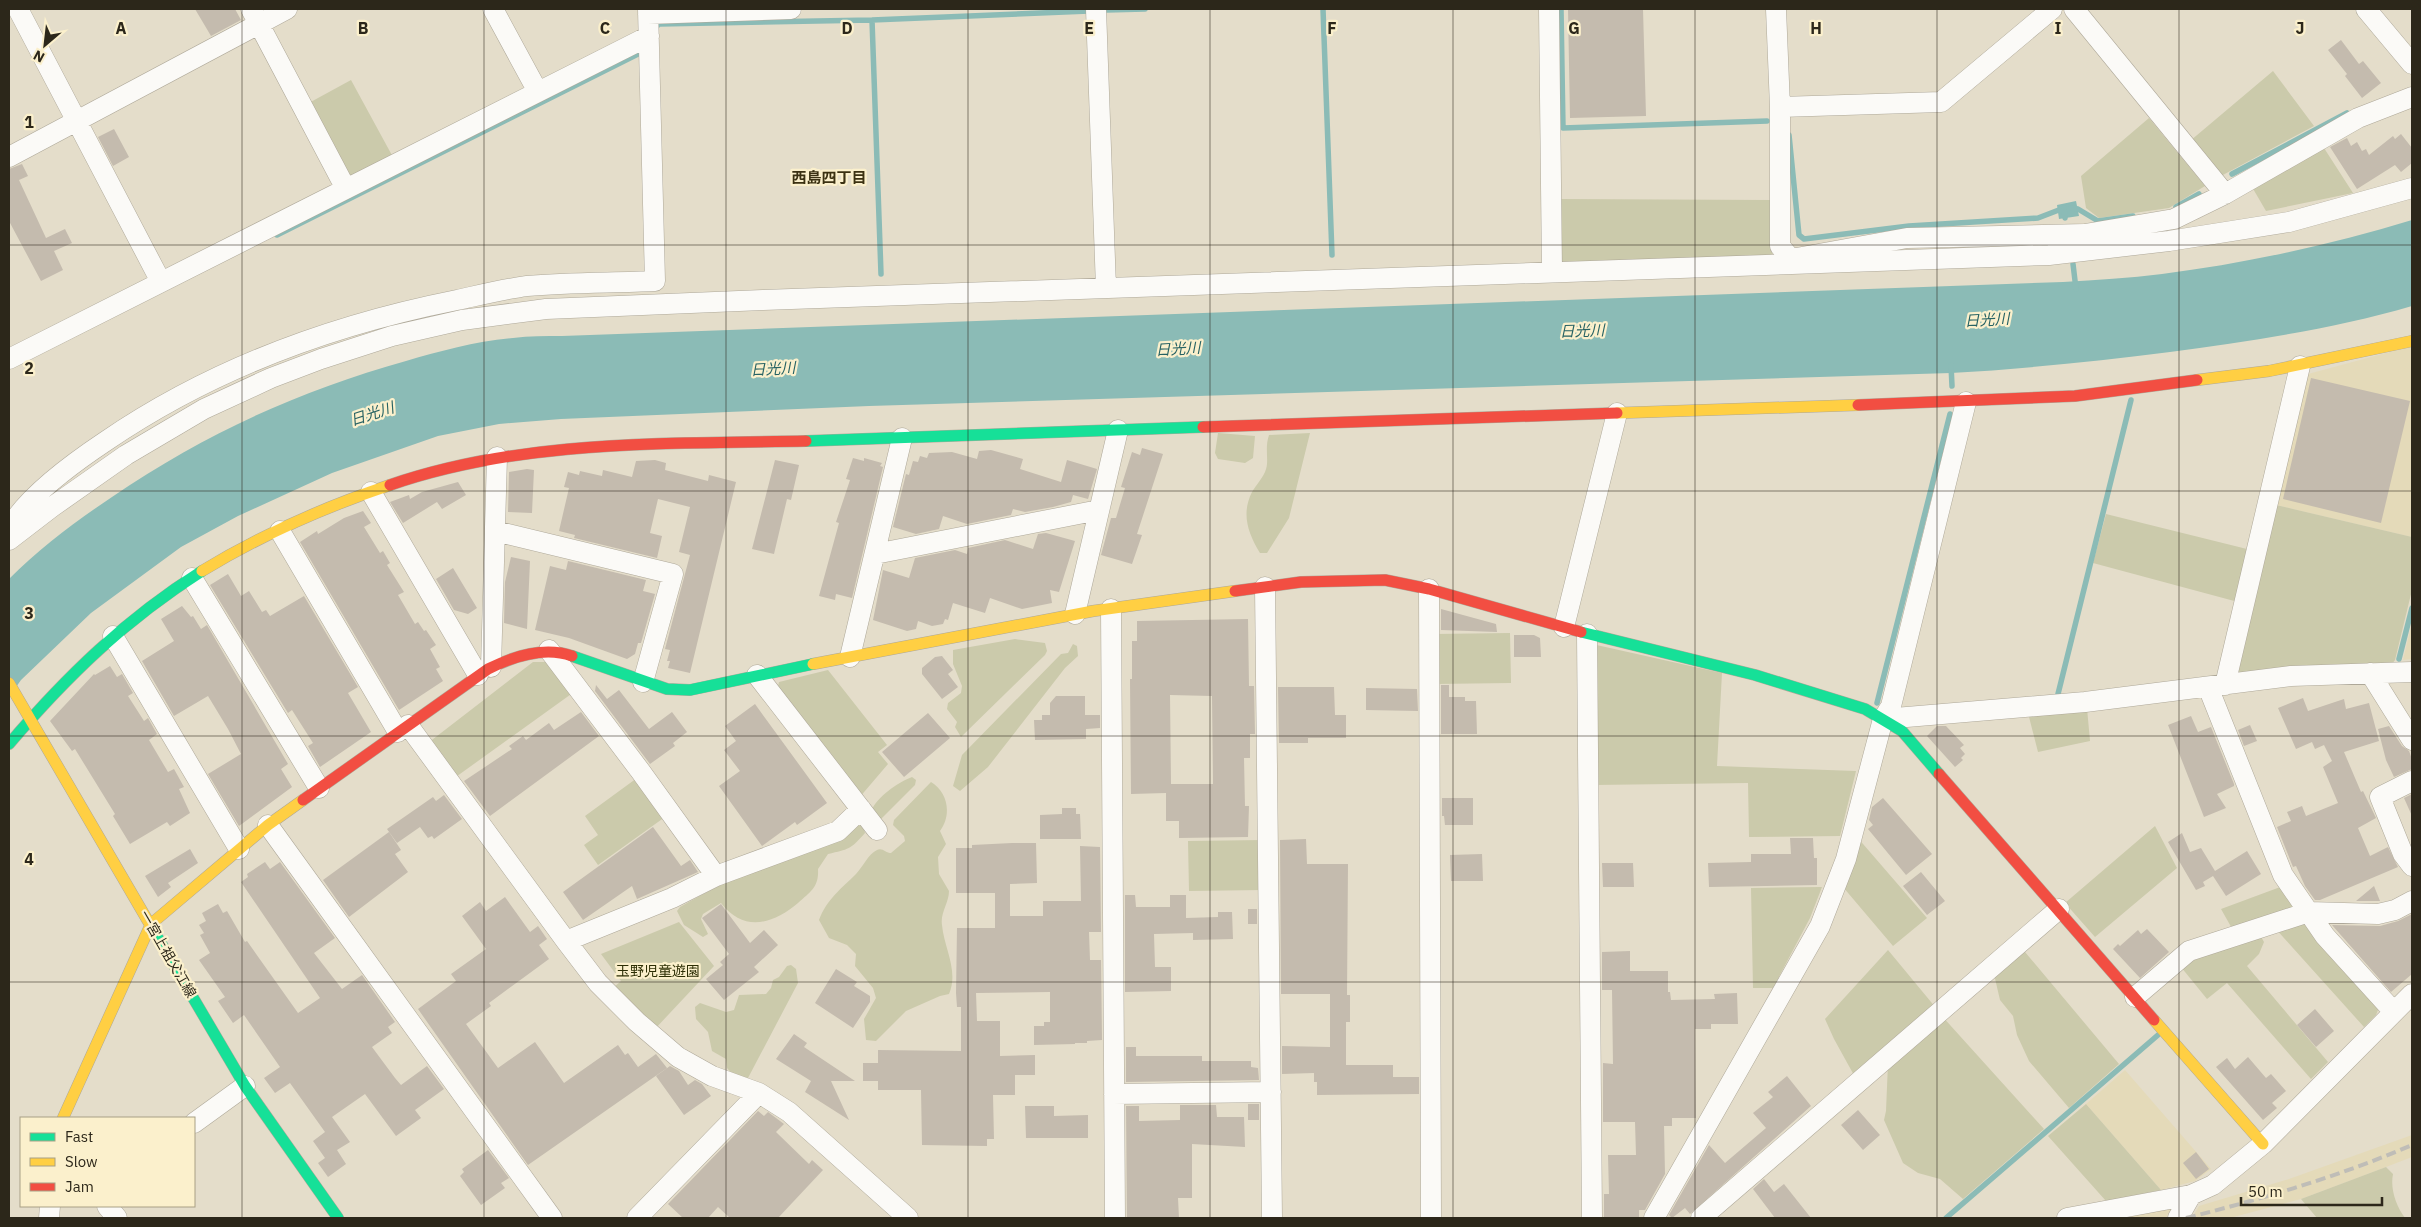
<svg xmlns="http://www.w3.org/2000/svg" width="2421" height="1227" viewBox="0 0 2421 1227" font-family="'IBM Plex Sans','Noto Sans JP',sans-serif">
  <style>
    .built { fill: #e4dab9 }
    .green { fill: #cbcaab }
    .water { fill: #8bbbb6 }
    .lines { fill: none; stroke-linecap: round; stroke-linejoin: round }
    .stream { stroke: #8bbbb6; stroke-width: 5.5 }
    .building { fill: #c4bbae; fill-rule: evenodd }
    .street-casing { stroke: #aea899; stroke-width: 21 }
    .fast-casing { stroke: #aea899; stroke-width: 12 }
    .slow-casing { stroke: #aea899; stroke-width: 12 }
    .jam-casing { stroke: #aea899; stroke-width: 12 }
    .street { stroke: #fbfaf7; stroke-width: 20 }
    .fast { stroke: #16e098; stroke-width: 11 }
    .slow { stroke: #ffcf43; stroke-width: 11 }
    .jam { stroke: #f24e42; stroke-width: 11 }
    .rail { stroke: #bfbdb7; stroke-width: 4; stroke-dasharray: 10 5; stroke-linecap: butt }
    .grid { fill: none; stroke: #2c271a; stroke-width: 1; stroke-opacity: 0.55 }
    .labels { text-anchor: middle; stroke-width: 4.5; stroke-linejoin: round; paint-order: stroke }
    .street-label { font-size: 14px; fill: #2c271a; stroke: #fbf0cc }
    .park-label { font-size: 14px; fill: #2c2e04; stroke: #fbf0cc }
    .neighbourhood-label { font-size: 15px; font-weight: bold; fill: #3b3112; stroke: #fbf0cc }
    .water-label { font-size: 15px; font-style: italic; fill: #276263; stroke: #fbf0cc }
    .grid-label { font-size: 16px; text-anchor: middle; font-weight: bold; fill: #2c271a; stroke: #fbf0cc; stroke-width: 4.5; stroke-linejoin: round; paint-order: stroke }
  </style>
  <rect width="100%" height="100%" fill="#e4ddca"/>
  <!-- built -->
  <path class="built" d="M2412,346V537L2276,505L2308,374Z
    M2412,623V659L2403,660Z
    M2125,1070L2211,1169L2195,1181L2161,1190L2086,1104Z
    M2412,1135V1157L2386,1167L2301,1199L2230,1218H2192L2199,1206L2289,1179Z
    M2171,1209L2166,1218H2113Z"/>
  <!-- green -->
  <path class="green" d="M2273,71L2314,126L2221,176L2190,141Z
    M351,80L394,159L355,179L346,175L307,104Z
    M2149,118L2205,186L2169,208L2099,218L2086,208L2081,176Z
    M2324,148L2353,193L2266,211L2252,187Z
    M1559,199L1771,200L1773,253L1763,261L1572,269L1562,261Z
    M1218,433L1255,436L1253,458L1245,463L1218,459L1215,453Z
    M1310,433L1289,518L1267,553H1260C1248,533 1241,514 1252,492C1256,485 1262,479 1265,472C1270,461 1264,450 1269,435Z
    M2276,505L2412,537V590L2395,660L2392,664L2231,676Z
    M2106,514L2251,550L2238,602L2093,563Z
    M1510,633L1511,683L1435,684L1434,634Z
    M1015,639L1045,643L1047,651L1045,655L961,737L955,727L957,722L947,709L948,703L961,693L962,686L953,664V650Z
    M1073,644L1077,646L1078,656L1065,668L988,767L960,791L953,786L962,755L1061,654L1068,653Z
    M1592,644L1722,673L1717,766L1856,771L1840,836L1749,837L1748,783L1594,785Z
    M533,662H552L574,692L453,779L428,743Z
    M828,670L887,745L878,752L888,764L859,798L777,691L779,682Z
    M2087,708L2090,741L2038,752L2028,713Z
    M912,777L916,780L915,785L881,819L871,811C878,796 897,783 912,777Z
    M637,778L665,817L598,865L584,845L598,835L585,816Z
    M931,782C948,792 952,815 940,831L946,844L938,857L939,874L949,891C949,903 940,913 942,925C944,948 959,971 949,994L940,996L906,1011L876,1041L866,1040L864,1019L876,998L873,988L855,966L856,954L847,945L829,938L819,920C827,899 841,889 856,874C863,867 868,854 877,850C882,847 886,853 891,853L905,841L904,836L893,825L894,820Z
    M854,824L863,826L865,833C850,850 849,849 828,854L818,869C819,887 811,891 798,903C773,924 744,933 721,903L703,914L701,919L708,934L703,937L684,925L677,911L680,907C694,899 708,891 723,884C767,864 818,857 854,824Z
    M2155,826L2177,868L2095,937L2065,903Z
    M1857,837L1927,918L1893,946L1843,887Z
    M1263,840V890L1189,891L1188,841Z
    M2283,886L2299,907L2234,932L2221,909Z
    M1822,887L1810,918L1773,988H1753L1751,888Z
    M2301,919L2370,991L2378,1010L2376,1015L2364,1027L2275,928Z
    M679,922L714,966L654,1030L612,989L621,981L601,954Z
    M2260,935L2264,942L2259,954L2247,966L2328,1062L2311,1079L2227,983L2207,999L2181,967L2192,958Z
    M2020,946L2119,1064L2069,1108L2029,1061L2017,1035L2013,1016L2000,1000L1993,970Z
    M1888,950L1936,1008L1855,1077L1834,1039L1825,1019Z
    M791,965L796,969L798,983L748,1078L734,1076L727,1068L726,1059L712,1051L708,1032L696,1019L695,1007L700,1003L726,1012L734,1010L739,995L766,994L771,988L773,980L779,977L787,966Z
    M1941,1015L2044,1129L1963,1199L1940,1179L1918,1173L1903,1163L1884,1120L1886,1111L1888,1063Z
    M2086,1104L2161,1190L2106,1201L2048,1136Z
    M2386,1167L2393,1174C2390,1189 2396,1206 2405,1218H2317L2301,1199Z"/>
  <!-- water -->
  <path class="water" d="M2076,201L2079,216L2059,219L2057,205Z
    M2412,220V306C2333,329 2252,341 2170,352C2097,361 2025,369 1951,373L869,406L561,419L499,424L438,436L332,473L238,516L181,547L91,613L21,680L9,697V579C40,548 76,521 112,497C204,434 299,391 406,361C440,351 477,341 513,338C529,336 546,336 562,336L2063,282C2096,280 2130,278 2162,274C2247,263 2330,245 2412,220Z"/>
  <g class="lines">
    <!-- stream -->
    <path class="stream" d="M1323,9L1332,255
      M1561,9L1563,128L1767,121
      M1106,10L1145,9
      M872,20L881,274
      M657,26L659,24L872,20L1089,11
      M1789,135L1799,235L1804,239L1909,226L2038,218L2064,208L2065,218
      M2232,174L2347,113
      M2176,207L2199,194
      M2071,208L2078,209L2098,221L2133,216
      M277,235L640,53
      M2073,264L2076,289
      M1951,365L1952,386
      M2399,659L2412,608
      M2058,694L2131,400
      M1877,703L1950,414
      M1946,1218L2158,1035"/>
  </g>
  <!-- building -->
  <path class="building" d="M195,9H235L241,20L211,36Z
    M1568,9H1643L1646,116L1570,118Z
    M2341,40L2359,64L2363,61L2381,83L2362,98L2345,76L2347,74L2328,50Z
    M114,129L129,157L113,166L98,137Z
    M2401,134L2412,148V163L2401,172L2395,165L2357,189L2330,147L2347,138L2351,146L2357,142L2362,151L2366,149L2369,155L2393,136L2395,139Z
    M22,164L28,176L19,180L46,238L65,229L72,243L54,251L63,270L41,281L9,221V169Z
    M2311,378L2410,401L2381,523L2283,499Z
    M1142,448L1163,454L1137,534L1142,535L1132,564L1101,555L1111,518H1116L1125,488L1121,487L1132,452L1140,455Z
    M991,450L1023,459L1020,469L1061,482L1067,460L1097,469L1088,499L1073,495L1071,502L1053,507L1025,512L1013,509L1011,515L967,524L943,516L939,529L916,534L893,527L906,474L909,475L913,461L918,462L920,456L927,458L929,453L952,452L977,459L979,451Z
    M853,458L864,461V458L882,463L880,466L883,467L852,598L836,594L835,600L819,596L839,523L836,522L850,480L846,479Z
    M655,460L666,463L665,470L708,481L709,475L736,482L690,673L668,668L670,661H667L670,650L665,649L690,555L679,552L690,507L658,499L650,533L662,536L657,558L574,538L575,535L559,531L569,488L564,487L568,472L579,475L580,471L602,476L603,470L632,477L636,461Z
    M775,460L799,465L791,500L787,499L774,554L752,549Z
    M527,469L534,470L532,513L508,512L509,472Z
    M458,482L466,495L442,509L437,502L403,523L390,502L409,495L410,499L422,492Z
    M363,511L371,523L364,527L380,553L383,551L390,563L387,565L404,592L398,595L415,624L418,622L424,631L426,630L436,645L430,649L440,667L436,669L443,681L399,710L300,542L317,531L318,534L344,518Z
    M1046,533L1075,541L1059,592L1050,590L1052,603L1022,609L990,598L985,613L953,603L948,620L945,619L943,624L932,626L918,621L916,629L907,631L873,620L883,570L909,578L915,558L955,550L967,554L968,548L1005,540L1033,549L1038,534Z
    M511,557L530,561L527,629L504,623L505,582Z
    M568,561L646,580L643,591L655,594L641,643H638L635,654L627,659L569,638L535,630L550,566L566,570Z
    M453,568L477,608L468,614L454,610L436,579Z
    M228,574L241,596L249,591L262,612L266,610L270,616L304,596L358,687L348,693L371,732L320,767L308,746L313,743L292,710L288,713L210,585Z
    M182,606L191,617L193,616L201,629L207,625L288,764L281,769L292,787L239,826L208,774L241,754L228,729L208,696L174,716L142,661L174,641L161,619Z
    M1441,609L1496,624L1497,632L1441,630Z
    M1248,619L1249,686H1254L1255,734H1250V758H1244L1245,806H1249L1248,837L1179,838V821H1166V793L1131,794L1130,679H1132V641H1137V621ZM1170,695L1212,696L1213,784H1171Z
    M1514,635H1534L1540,638L1541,657H1514Z
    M942,656L953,670L948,674L958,687L942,699L922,674V668L935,657Z
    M110,666L117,677L122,674L133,693L128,696L144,721L148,718L157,734L149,740L168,772L174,769L184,787L179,789L190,813L170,826L167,822L130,844L113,816L115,814L75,749L72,751L50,721L94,674L95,675Z
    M596,685L607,699L619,690L649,729L672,712L687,732L673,743L675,746L650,764L595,691Z
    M1441,685H1449V697H1465V701H1476L1477,734H1441Z
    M1278,687H1334L1335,715H1346V738H1308V743H1279Z
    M1366,688L1417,689L1418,711L1366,710Z
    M1056,696H1085V715H1100V728L1086,729V739L1035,740L1034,720H1042V715H1050V703Z
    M2303,698L2308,711L2344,699L2346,709L2369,703L2379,741L2344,752L2361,792L2363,791L2376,818L2358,828L2370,856L2388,847L2398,867L2320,900H2315L2305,886L2296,866L2293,867L2277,827L2291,821L2287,812L2302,806L2306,816L2338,803L2323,767L2332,761L2324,745L2315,749L2312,742L2296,749L2278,708Z
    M755,704L827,803L797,825L795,822L762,846L719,786L740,771L724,750L736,741L725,726Z
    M581,712L599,736L490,816L464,781L512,749L509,746L523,736L526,740L549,723L554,730Z
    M928,713L950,738L904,777L882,752Z
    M2191,716L2198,732L2211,727L2234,784V786L2217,794L2226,808L2204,817L2168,725Z
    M2250,725L2257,741L2244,746L2238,730Z
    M1937,726H1946L1964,745L1960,748L1965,754L1961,758L1963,760L1955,767L1927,736Z
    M2389,726L2402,746L2409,751L2412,759V769L2394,777L2386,760L2378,729Z
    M2412,794V816L2404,798Z
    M444,795L462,819L434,839L432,836L428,838L420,827L397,843L387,829L433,797L436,801Z
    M1442,798H1473V825H1445L1444,816H1442Z
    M1883,798L1932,854L1906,875L1868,829L1873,825L1869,820L1872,807Z
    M1062,808H1076V814H1080L1081,839H1040V815L1062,814Z
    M653,827L681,866L690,860L698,872L637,899L632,886L583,920L563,892Z
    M389,832L401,850L395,854L408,872L349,917L323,880Z
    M2182,833L2190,852L2201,848L2215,871L2247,851L2261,874L2226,896L2213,876L2203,882L2205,886L2196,890L2168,842Z
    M1790,838H1813L1814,858H1817V885L1709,887L1708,863L1751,862V854H1791Z
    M1306,839L1307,864H1348L1347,995H1350V1022H1346V1065H1393V1077H1419V1094L1317,1095V1082H1314V1073L1282,1074V1046L1330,1047V994H1281L1280,840Z
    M1012,843H1036L1037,883L1010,884V916H1043V901H1081L1080,846L1100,847L1101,932H1089L1090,960H1101L1102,1040L1087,1041V1043H1075V1044L1034,1045V1026H1044V1022H1050V992L976,993L977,1021H1000V1056L1035,1055V1075H1015V1095H993L994,1139H987V1146L922,1145L921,1090H878V1081H863V1063H878V1050L961,1051V1007H957L956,993L957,928H995V893H956V848H972V845Z
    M190,849L198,863L168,883L171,887L158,897L145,876Z
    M1482,854L1483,881H1451L1450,855Z
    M265,862L270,869L280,862L335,938L314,953L342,989L362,975L395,1022L388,1027L392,1033L372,1047L395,1078L401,1085L427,1066L444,1089L415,1110L421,1118L396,1136L365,1094L332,1117L350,1142L337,1150L346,1164L328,1177L318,1163L325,1158L313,1141L325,1132L290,1083L275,1093L264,1078L280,1067L244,1015L233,1023L218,1001L225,997L199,960L210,953L200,935L204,933L199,925L206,921L202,913L218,904L223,913L227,911L245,942L247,941L298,1013L320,998L241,882L248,877L247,874Z
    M1602,863H1633L1634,887H1603Z
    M1921,872L1945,901L1927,915L1903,886Z
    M2374,886L2380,901H2356Z
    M1125,895H1135L1136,907H1170V895H1186V918L1218,917V912H1232L1233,939L1193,940V933L1154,934L1155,967H1171V991L1125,992Z
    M505,897L530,932L538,926L547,939L539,945L549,959L489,1003L491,1006L466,1024L498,1068L535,1042L564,1083L618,1045L625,1055L628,1053L638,1067L656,1054L667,1068L528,1165L418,1009L456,981L451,974L486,949L462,916L480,902L486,911Z
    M721,904L750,943L764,930L778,945L754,967L759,972L724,1000L706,979L723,965L720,962L729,954L702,918Z
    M1248,909H1257V924H1248Z
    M2412,914V974L2391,992L2332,925L2380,926L2398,921Z
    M2147,929L2169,952L2140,978L2113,949L2118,944L2120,946L2138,930L2141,934Z
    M1630,951V971H1668V992H1670L1671,1000L1715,999L1714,994L1737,993L1738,1024H1711V1029H1695L1696,1118H1672V1126H1664L1665,1174L1645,1210H1639V1218H1604V1194H1609L1608,1155H1636L1635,1122H1603V1063L1613,1064L1612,990H1602V952Z
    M836,969L857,982L854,986L870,996V1002L853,1028L815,1003Z
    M2315,1009L2334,1031L2316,1047L2297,1025Z
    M794,1034L807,1043L804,1047L855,1081H831L849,1120L805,1092L811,1081L776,1059Z
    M1126,1047H1136V1056H1202V1061H1251V1067L1258,1068L1259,1080L1126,1082Z
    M2248,1057L2266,1078L2271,1074L2286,1091L2272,1103L2277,1108L2263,1120L2216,1067L2227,1058L2235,1069Z
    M670,1066L679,1071L688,1085L695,1080L702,1084L711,1096L684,1115L656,1076Z
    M1787,1076L1811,1106L1690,1214L1685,1208L1672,1218L1669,1215L1709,1145L1725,1163L1766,1128L1753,1113L1773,1097L1768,1092Z
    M1248,1104H1259V1120H1248Z
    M1180,1105H1216L1217,1117H1244L1245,1147L1192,1144V1198H1178L1179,1218H1127L1126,1106H1139V1121L1180,1120Z
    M1025,1106H1054V1116L1088,1115V1138H1026Z
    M1858,1110L1880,1135L1863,1150L1841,1125Z
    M758,1111L764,1116L768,1112L784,1124L776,1132L809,1164L812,1160L823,1170L778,1218H730L718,1207L708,1218H683L668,1204Z
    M488,1150L509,1178L501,1183L505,1188L481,1205L460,1176L464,1172L462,1169Z
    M2196,1152L2209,1169L2196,1179L2183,1163Z
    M1764,1179L1774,1192L1784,1184L1811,1218H1775L1753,1189Z"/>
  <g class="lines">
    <!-- street casing -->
    <g class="street-casing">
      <path id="street" d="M18,9L161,282
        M251,9L346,189
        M493,9L538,92
        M1096,9L1106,288
        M1549,9L1552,271
        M1776,9L1780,107V246L1791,259L1907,238L2085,234L2174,219L2225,194L2358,118L2412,97
        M2074,9L2225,194
        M2366,9L2412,64
        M648,14L791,9
        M1780,107L1941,102L2052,9
        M9,157L287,9
        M9,359L649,36
        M371,492L478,675
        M9,529C26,497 76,461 106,441C213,368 331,325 457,300C480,295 504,289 527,286C569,282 613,283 655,281L648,9
        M280,531L398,732
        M495,531L673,574L643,682
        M9,540L52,507L126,455L204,409L271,378L321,359L392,336L462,320L546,309L763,300L2049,255L2169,241L2289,222L2412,188
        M875,554L1099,510
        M192,578L319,788
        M1265,587L1272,1218
        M1429,589L1431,1218
        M1111,609L1115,1218
        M1075,614L1118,430
        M1564,627L1617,413
        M1587,634L1592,1218
        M113,636L239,849
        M549,650L641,772L716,876
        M850,657L902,438
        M491,667L497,457
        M2370,673L2412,740
        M757,675L877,830
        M2225,685L2300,366
        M2208,687L2283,875L2325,936L2394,1012
        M1883,719L2085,702L2291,676L2412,672
        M408,725L566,941L598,983L637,1022L678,1057L712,1076L759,1093L789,1112L908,1218
        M2412,781L2380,797L2403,854L2412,866
        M268,825L552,1218
        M566,941L672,898L716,876L838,831L861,809
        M2135,997L2189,951L2309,912L2378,914L2395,910L2412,901
        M1114,1094L1271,1092
        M194,1123L245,1086
        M107,1206L117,1218
        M49,1218L50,1206
        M637,1218L759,1093
        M1654,1218L1820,926L1846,859L1883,719L1891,706L1966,402
        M1701,1218L2059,909
        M2067,1218L2191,1195L2213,1185L2263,1144L2412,994
        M2178,1218L2191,1195"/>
    </g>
    <!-- fast casing -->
    <g class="fast-casing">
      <path id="fast" d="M806,441L1203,427
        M1581,632L1755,675L1865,709L1902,731L1939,774
        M572,656L667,689L690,690L813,664
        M9,744C67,676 126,619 202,571
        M152,928L245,1086L338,1218"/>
    </g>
    <!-- slow casing -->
    <g class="slow-casing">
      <path id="slow" d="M2197,380L2269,371L2412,341
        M1617,413L1858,405
        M202,571C261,535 325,507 390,485
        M813,664L1093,611L1235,591
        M9,683L152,928
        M2154,1020L2263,1144
        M63,1118L151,924L268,825L303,800"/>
    </g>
    <!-- jam casing -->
    <g class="jam-casing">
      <path id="jam" d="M1858,405L2075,396L2197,380
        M1203,427L1617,413
        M390,485C523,439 667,444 806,441
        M1235,591L1301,582L1385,580L1429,589L1581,632
        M1939,774L2154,1020
        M303,800L488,669C514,656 544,646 572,656"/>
    </g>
    <!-- street -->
    <use href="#street" class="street"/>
    <!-- fast -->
    <use href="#fast" class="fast"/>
    <!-- slow -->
    <use href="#slow" class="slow"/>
    <!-- jam -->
    <use href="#jam" class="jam"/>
    <!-- rail -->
    <path class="rail" d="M2186,1218C2262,1199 2340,1176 2412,1145"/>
  </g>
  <!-- grid -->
  <path class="grid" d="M242,9V1218M484,9V1218M726,9V1218M968,9V1218M1210,9V1218M1453,9V1218M1695,9V1218M1937,9V1218M2179,9V1218M9,245H2412M9,491H2412M9,736H2412M9,982H2412"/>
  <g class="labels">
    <!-- street labels -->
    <g class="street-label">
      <text transform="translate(168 954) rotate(60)" y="5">一宮上祖父江線</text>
    </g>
    <!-- park labels -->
    <g class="park-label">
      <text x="658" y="976">玉野児童遊園</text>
    </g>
    <!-- neighbourhood labels -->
    <g class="neighbourhood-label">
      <text x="829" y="183">西島四丁目</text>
    </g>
    <!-- water labels -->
    <g class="water-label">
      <text transform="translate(1987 320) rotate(-3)" y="5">日光川</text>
      <text transform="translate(1582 331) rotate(-2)" y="5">日光川</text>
      <text transform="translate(1178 349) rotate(-3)" y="5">日光川</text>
      <text transform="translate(773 369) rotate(-3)" y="5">日光川</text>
      <text transform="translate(372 414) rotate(-18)" y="5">日光川</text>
    </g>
  </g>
  <g class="grid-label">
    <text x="121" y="34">A</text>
    <text x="363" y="34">B</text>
    <text x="605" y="34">C</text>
    <text x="847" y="34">D</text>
    <text x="1089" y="34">E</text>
    <text x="1332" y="34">F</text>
    <text x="1574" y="34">G</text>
    <text x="1816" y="34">H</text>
    <text x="2058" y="34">I</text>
    <text x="2300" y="34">J</text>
    <text x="29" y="128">1</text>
    <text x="29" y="374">2</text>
    <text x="29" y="619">3</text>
    <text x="29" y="865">4</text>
  </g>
  <!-- border -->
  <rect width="2421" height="1227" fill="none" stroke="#2c271a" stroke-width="20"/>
  <!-- legend -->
  <rect x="20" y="1117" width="175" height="90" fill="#fbf0cc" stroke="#a8a085"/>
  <rect x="30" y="1133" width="25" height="8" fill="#16e098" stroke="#a8a085"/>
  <text x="65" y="1142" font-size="15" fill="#2c271a">Fast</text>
  <rect x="30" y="1158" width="25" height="8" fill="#ffcf43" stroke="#a8a085"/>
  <text x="65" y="1167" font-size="15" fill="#2c271a">Slow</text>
  <rect x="30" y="1183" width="25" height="8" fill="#f24e42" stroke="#a8a085"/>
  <text x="65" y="1192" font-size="15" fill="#2c271a">Jam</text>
  <!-- north arrow -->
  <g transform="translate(45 45) rotate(208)" stroke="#fbf0cc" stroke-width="4" paint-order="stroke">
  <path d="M0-4L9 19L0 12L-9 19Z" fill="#2c271a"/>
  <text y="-8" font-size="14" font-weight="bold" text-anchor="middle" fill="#2c271a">N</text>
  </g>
  <!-- scale -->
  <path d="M2241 1197v8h141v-8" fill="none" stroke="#2c271a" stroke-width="2.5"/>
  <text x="2248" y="1197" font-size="15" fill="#2c271a" stroke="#fbf0cc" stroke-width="4" paint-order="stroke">50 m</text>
</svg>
